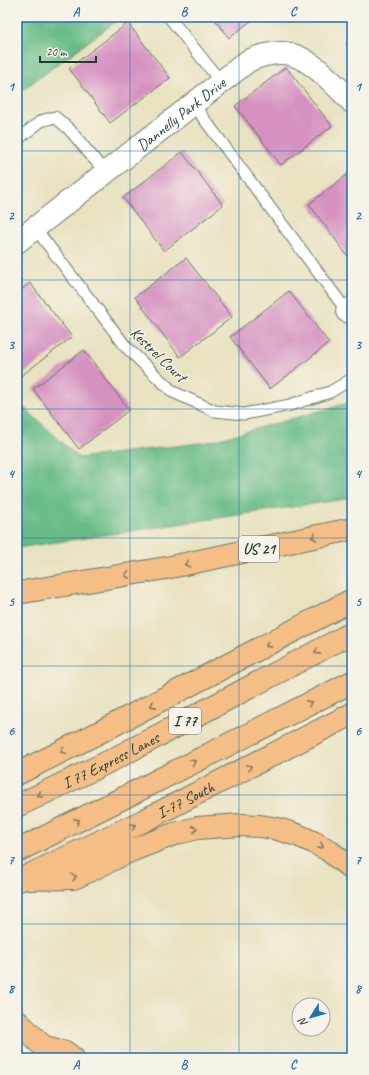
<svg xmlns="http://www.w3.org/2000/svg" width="369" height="1075" viewBox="0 0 369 1075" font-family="Caveat,sans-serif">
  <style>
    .forest { fill: #68bb87; stroke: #447c5e }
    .building { fill: #d592c1 }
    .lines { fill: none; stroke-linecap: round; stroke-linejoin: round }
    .service-casing { stroke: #657765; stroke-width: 13 }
    .minor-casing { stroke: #657765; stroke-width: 24 }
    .primary-casing { stroke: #657765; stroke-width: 24 }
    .motorway-casing { stroke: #657765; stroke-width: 24 }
    .service { stroke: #fff; stroke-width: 11 }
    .minor { stroke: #fff; stroke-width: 22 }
    .primary { stroke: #f6be87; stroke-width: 22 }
    .motorway { stroke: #f6be87; stroke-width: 22 }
    .oneway { stroke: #807759 }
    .grid { fill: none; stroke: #1f6fb2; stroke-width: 1; stroke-opacity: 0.55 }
    .labels { text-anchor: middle; stroke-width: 3; stroke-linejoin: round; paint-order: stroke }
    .shield { fill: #f7f3e8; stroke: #60746a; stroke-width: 1 }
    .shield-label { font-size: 15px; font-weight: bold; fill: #1f3d34 }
    .street-label { font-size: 16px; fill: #1f3d34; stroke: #f7f3e8 }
    .neatline { fill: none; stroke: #1f6fb2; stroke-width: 1.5 }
    .grid-label { font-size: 13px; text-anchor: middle; font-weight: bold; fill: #1f6fb2 }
  </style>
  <rect width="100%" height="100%" fill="#f7f3e8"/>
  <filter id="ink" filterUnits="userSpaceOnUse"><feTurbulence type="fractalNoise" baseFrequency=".025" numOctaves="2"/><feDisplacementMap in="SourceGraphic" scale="8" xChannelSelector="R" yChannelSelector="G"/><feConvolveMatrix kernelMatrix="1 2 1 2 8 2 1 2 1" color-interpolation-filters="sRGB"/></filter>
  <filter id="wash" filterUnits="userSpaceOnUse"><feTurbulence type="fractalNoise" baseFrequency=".012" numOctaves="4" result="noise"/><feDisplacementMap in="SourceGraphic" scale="16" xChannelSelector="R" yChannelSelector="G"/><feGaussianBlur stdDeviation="0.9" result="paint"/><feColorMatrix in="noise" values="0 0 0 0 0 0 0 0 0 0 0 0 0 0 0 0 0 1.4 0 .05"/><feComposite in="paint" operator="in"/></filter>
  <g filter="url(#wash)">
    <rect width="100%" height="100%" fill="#e8e2c0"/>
    <!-- forest -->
    <path class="forest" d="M17,17H122L17,94Z
      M17,401L79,458L208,442L352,402V498L17,548Z"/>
    <g id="blocks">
      <!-- building -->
      <path class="building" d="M213,17H256L229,38Z
        M128,23L170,78L110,123L69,68Z
        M352,39V52L346,44Z
        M286,67L332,126L281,165L235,106Z
        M182,152L223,205L164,251L123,198Z
        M352,171V262L309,204Z
        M186,258L232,317L180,357L135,297Z
        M30,283L72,337L17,379V293Z
        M289,291L329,343L270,389L230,337Z
        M84,350L129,410L79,449L33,389Z"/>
    </g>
  </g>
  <g filter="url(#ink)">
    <use href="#blocks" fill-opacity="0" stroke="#657765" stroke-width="1"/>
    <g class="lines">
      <!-- service casing -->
      <g class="service-casing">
        <path id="service" d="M169,17L221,82
          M193,104L349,314
          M17,140L41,121L55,117L69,129L105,172
          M35,228L127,348L173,392L215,411L244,414L290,405L330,392L352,379"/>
      </g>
      <!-- minor casing -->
      <g class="minor-casing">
        <g id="minor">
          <path id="s1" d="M17,242L248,61C259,56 270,53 282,53C307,53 335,85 352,102"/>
          <path d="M347,311L352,308"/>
        </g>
      </g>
      <!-- primary casing -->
      <g class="primary-casing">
        <path id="primary" d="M17,1021L55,1058"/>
      </g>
      <!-- motorway casing -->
      <g class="motorway-casing">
        <g id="motorway">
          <path d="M17,593L166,568L352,529"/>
          <path d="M17,774L98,733L352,600"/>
          <path id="s2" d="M17,806L112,760L352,633"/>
          <path d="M17,851L129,795L352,682"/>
          <path d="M29,879L74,878L130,851L174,834L197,828L241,825L260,826L278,829L297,835L313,842L328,850L352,869"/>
          <path id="s3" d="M17,881L143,821L352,714"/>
          <path d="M44,1047L65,1052L73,1058"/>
        </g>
      </g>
      <!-- service -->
      <use href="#service" class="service"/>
      <!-- minor -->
      <use href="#minor" class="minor"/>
      <!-- primary -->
      <use href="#primary" class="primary"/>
      <!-- motorway -->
      <use href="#motorway" class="motorway"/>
    </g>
    <!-- one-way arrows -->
    <defs><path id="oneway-chevron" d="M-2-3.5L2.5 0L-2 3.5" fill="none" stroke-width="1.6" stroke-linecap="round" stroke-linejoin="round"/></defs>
    <g class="oneway">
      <use href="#oneway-chevron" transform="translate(314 537) rotate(168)"/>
      <use href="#oneway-chevron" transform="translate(187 564) rotate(168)"/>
      <use href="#oneway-chevron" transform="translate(127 575) rotate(170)"/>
      <use href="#oneway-chevron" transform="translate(268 645) rotate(152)"/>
      <use href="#oneway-chevron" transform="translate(317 652) rotate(152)"/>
      <use href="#oneway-chevron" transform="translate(309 703) rotate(-27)"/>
      <use href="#oneway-chevron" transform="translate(153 705) rotate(152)"/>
      <use href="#oneway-chevron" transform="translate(63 751) rotate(154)"/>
      <use href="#oneway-chevron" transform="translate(193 762) rotate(-27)"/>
      <use href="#oneway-chevron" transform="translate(249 767) rotate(-27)"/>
      <use href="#oneway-chevron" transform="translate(40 795) rotate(154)"/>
      <use href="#oneway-chevron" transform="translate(77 821) rotate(-26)"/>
      <use href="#oneway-chevron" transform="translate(133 826) rotate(-26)"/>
      <use href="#oneway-chevron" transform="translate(195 829) rotate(-12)"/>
      <use href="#oneway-chevron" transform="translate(321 846) rotate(29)"/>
      <use href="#oneway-chevron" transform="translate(74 877) rotate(-15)"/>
    </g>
  </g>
  <!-- grid -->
  <path class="grid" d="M130,17V1058M239,17V1058M17,151H352M17,280H352M17,409H352M17,538H352M17,666H352M17,795H352M17,924H352"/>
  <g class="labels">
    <!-- shield labels -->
    <g class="shield">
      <rect x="239" y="536" width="40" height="26" rx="3"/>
      <rect x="169" y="708" width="32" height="26" rx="3"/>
    </g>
    <g class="shield-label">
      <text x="259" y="554">US 21</text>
      <text x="185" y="726">I 77</text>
    </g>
    <!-- street labels -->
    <g class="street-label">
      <text dy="6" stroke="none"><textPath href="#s1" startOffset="208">Dannelly Park Drive</textPath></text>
      <text transform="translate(159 354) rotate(44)" y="6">Kestrel Court</text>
      <text dy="6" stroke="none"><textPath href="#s2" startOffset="104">I 77 Express Lanes</textPath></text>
      <text dy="6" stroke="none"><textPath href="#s3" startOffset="187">I-77 South</textPath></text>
    </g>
  </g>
  <!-- margin -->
  <rect width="369" height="1075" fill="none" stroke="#f7f3e8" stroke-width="44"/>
  <!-- north arrow -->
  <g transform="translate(311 1017) rotate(233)"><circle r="19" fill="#f7f3e8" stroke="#a1aaa0"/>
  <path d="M0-3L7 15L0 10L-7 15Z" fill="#1f6fb2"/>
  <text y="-6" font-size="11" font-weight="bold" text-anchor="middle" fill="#1f3d34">N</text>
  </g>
  <!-- scale -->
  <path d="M40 56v6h56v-6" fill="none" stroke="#1f3d34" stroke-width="2"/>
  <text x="46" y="56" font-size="12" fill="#1f3d34" stroke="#f7f3e8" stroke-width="3" paint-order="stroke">20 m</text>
  <rect x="22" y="22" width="325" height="1031" class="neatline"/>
  <g class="grid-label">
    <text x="76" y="16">A</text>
    <text x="184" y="16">B</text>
    <text x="293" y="16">C</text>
    <text x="11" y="91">1</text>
    <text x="358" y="91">1</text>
    <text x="11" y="220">2</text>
    <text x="358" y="220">2</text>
    <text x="11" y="349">3</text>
    <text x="358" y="349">3</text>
    <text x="11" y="478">4</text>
    <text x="358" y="478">4</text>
    <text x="11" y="606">5</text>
    <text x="358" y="606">5</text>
    <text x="11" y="735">6</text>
    <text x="358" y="735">6</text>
    <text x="11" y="864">7</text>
    <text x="358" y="864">7</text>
    <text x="11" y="993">8</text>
    <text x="358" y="993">8</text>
    <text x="76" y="1069">A</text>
    <text x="184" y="1069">B</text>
    <text x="293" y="1069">C</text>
  </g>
</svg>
